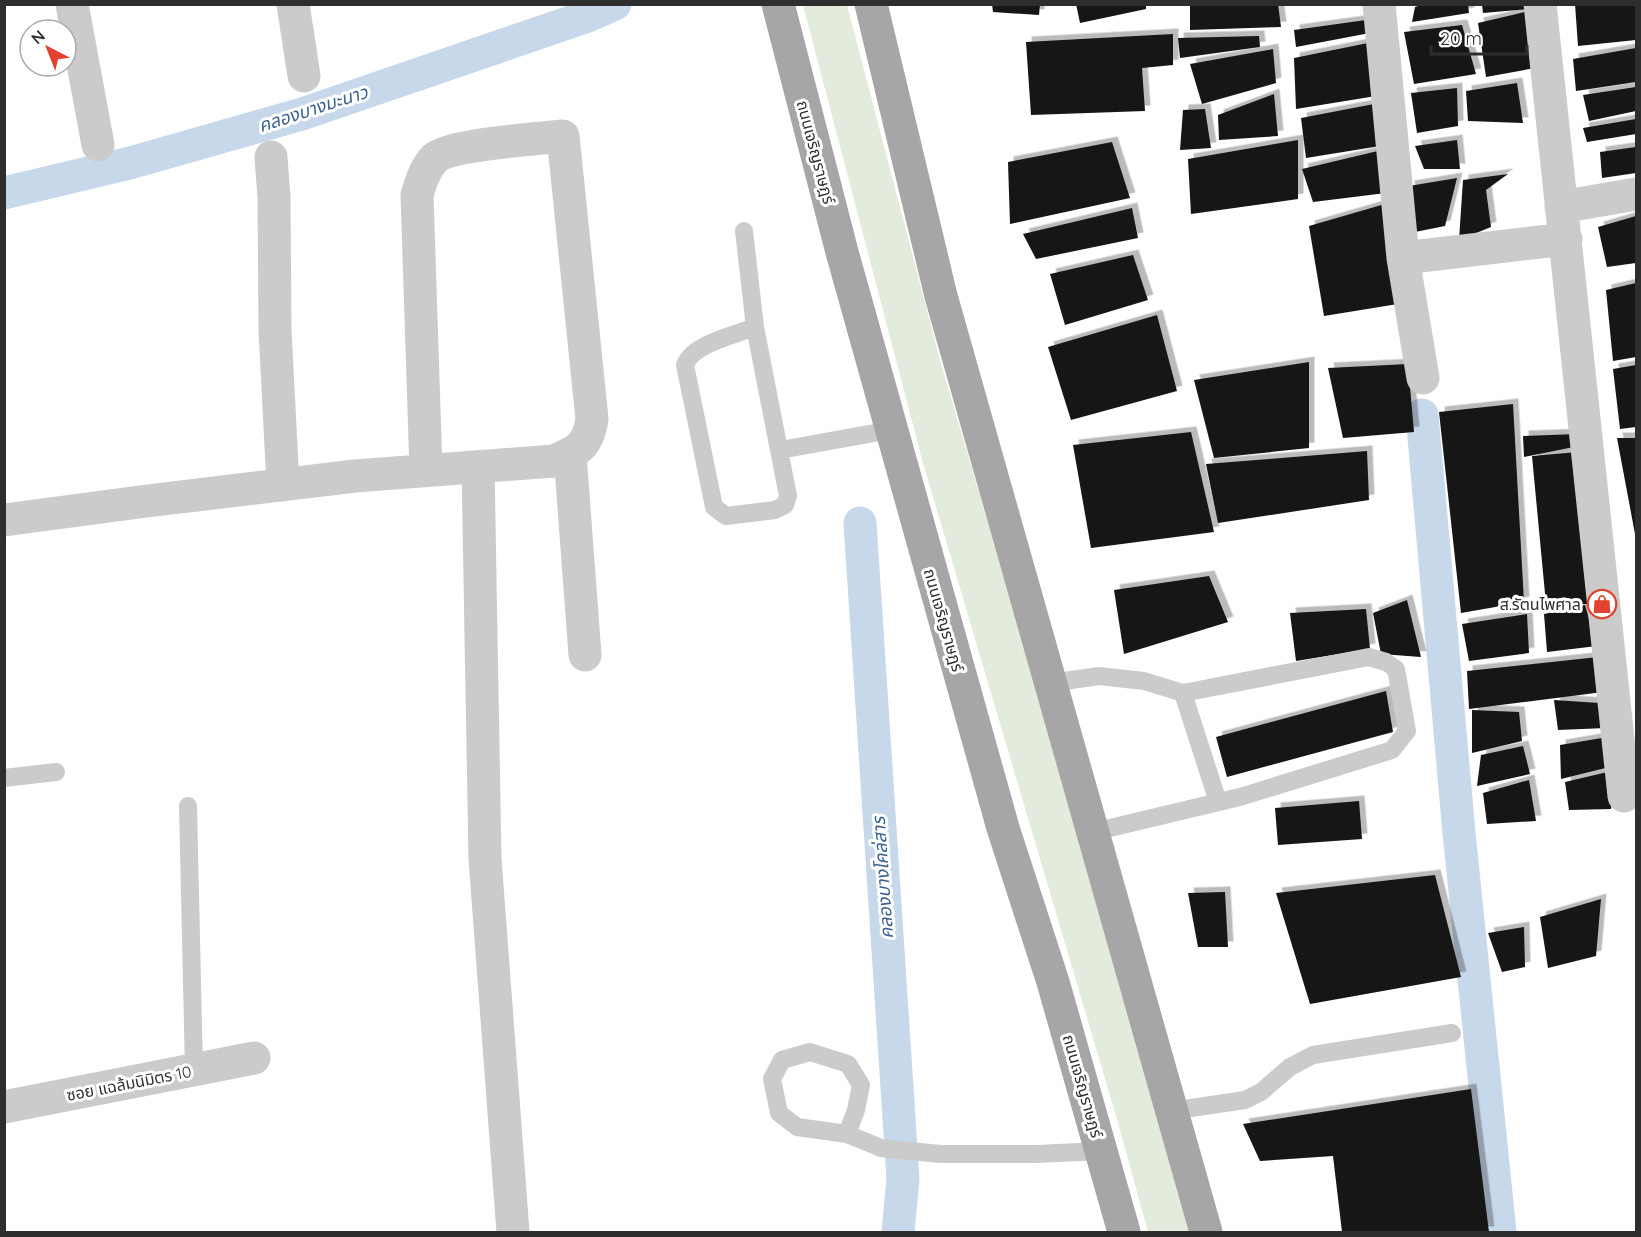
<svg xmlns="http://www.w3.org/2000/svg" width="1641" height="1237" viewBox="0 0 1641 1237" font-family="Quicksand,'Noto Sans Thai',sans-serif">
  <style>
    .green { fill: #e2ebdc }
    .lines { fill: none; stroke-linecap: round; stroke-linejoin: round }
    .canal { stroke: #c8d8eb; stroke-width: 33 }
    .building { fill: #151515; filter: url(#shadow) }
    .lane { stroke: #cbcbcb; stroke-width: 18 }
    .street { stroke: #cbcbcb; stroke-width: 33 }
    .primary { stroke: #a6a6a6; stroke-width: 33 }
    .labels { text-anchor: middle; stroke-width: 6; stroke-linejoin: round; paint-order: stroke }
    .street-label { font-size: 16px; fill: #2e2e2e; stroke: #fff }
    .poi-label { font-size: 16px; fill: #2e2e2e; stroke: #fff; text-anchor: end }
    .water-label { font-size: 18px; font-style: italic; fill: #3c6290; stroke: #fff }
  </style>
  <defs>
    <filter id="shadow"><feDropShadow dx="5.5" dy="-5.5" stdDeviation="0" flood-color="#0004"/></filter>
  </defs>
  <rect width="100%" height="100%" fill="#fff"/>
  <!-- green -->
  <path class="green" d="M803,5H847L940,360L1196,1232H1148L1119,1126L923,463Z"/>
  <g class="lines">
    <!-- canal -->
    <path class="canal" d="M4,193L130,163L302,114L588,16L615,4
      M1422,415L1459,833L1500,1232
      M860,523L903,1179L898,1232"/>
  </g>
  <!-- building -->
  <path class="building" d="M992,4H1040L1039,15L993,12Z
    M1076,4H1146V9L1080,23Z
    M1190,4H1278L1281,27L1190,30Z
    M1424,4H1468L1469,13L1412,22L1415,7Z
    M1482,4H1528V9L1483,13Z
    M1575,4H1636V40L1578,46Z
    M1529,11L1535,68L1486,77L1478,23Z
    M1366,20L1370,33L1296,47L1294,30Z
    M1462,25L1476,74L1414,84L1404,32Z
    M1173,34V65L1142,68L1145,111L1031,115L1026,42Z
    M1259,36L1260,47L1180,58L1178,38Z
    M1368,43L1376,96L1296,109L1294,58Z
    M1636,48V82L1576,91L1573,59Z
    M1273,49L1276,83L1202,104L1190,64Z
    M1517,83L1523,123L1468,121L1466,91Z
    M1636,87V111L1589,121L1583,95Z
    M1457,88L1458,126L1417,133L1411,93Z
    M1274,94L1278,136L1219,140L1218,115Z
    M1374,104L1380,146L1306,158L1301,118Z
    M1205,109L1211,148L1180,150L1183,110Z
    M1636,119V134L1587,142L1583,128Z
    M1298,140V199L1191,214L1188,159Z
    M1457,140L1460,169H1424L1415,146Z
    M1112,142L1130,198L1010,224L1008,162Z
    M1636,147V173L1602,178L1600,152Z
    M1382,150L1386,193L1313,202L1302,169Z
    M1508,174L1486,190L1491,227L1459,240L1463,180Z
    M1457,178L1445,226L1415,232L1409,186Z
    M1385,204L1404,303L1324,316L1309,226Z
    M1132,208L1138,238L1036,259L1023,234Z
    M1636,216V263L1607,267L1598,227Z
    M1133,255L1148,300L1065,325L1050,274Z
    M1636,283V357L1613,361L1606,290Z
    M1157,315L1177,391L1071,420L1048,347Z
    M1309,362V448L1214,458L1194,380Z
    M1408,364L1414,432L1343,438L1328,368Z
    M1636,365V427L1620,429L1613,369Z
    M1513,404L1524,602L1461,613L1439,412Z
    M1191,432L1214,532L1091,548L1073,445Z
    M1578,434L1579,446L1524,457L1523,436Z
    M1617,438H1636V534H1635Z
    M1367,451L1369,500L1218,523L1206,464Z
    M1578,452L1602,604H1546L1532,456Z
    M1209,576L1228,622L1124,654L1114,590Z
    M1407,600L1421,657L1381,654L1373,613Z
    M1585,605L1597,646L1547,652L1544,614Z
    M1366,609L1370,649L1296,661L1290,613Z
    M1527,614L1529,653L1469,661L1462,624Z
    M1598,657L1603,692L1469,709L1467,671Z
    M1386,691L1393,732L1227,777L1216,737Z
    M1554,700L1599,703L1606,728L1558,730Z
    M1472,710L1519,712L1522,741L1472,753Z
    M1608,737L1610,767L1561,779L1560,745Z
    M1523,746L1530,774L1477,786L1481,755Z
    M1616,770L1611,809L1569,810L1565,782Z
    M1529,780L1536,821L1487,824L1483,793Z
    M1359,801L1362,839L1278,845L1275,808Z
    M1435,875L1461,977L1310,1004L1276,893Z
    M1225,892L1228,947H1198L1188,893Z
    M1601,899L1596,956L1548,968L1540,917Z
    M1524,927L1525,967L1502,972L1488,933Z
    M1471,1089L1489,1232H1342L1333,1156L1260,1161L1243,1124Z"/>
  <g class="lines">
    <!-- lane -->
    <path class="lane" d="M744,231L755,327L788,496L785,505L775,510L726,516L714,507L685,365C692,344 735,335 755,327
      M780,450L891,430
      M1051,683L1099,676L1144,681L1183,693
      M4,778L56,772
      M188,806L194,1070
      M1093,832L1240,797L1392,750L1407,731L1396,669L1386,662L1369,657L1183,693L1218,802
      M1171,1111L1245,1100L1261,1092L1290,1067L1313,1055L1452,1033
      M847,1134L856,1110L861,1085L848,1064L810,1052L782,1060L772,1079L779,1113L797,1127L847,1134L881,1148L940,1154H1036L1101,1151"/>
    <!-- street -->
    <path class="street" d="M72,4L98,145
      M293,4L304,76
      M1379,4L1403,258L1423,378
      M1540,4L1624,796
      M271,157L274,197L275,330L283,485
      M1561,207L1636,194
      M1403,258L1566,239
      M570,454L585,655
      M478,467L485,859L513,1232
      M4,520L147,501L355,476L554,461C578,451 588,446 592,419L563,136C538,139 451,144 435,158C425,168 421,182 417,195L426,470
      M4,1107L254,1058"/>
    <!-- primary -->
    <path class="primary" d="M778,4L842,252L1003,828L1053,982L1124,1232
      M871,4L941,296L1206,1232"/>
  </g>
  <!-- icons -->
  <defs>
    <g id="shop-ring" transform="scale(1.5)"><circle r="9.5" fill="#fff" stroke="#e44131" stroke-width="1.5"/><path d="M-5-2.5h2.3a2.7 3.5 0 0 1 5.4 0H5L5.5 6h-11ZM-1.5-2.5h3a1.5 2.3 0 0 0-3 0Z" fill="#e44131"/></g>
  </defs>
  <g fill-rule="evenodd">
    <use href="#shop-ring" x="1602" y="604"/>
  </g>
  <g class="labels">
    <!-- street labels -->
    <g class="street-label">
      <text transform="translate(816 152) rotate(75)" y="6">ถนนเจริญราษฎร์</text>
      <text transform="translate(944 620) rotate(74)" y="6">ถนนเจริญราษฎร์</text>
      <text transform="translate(129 1083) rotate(-11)" y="6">ซอย แฉล้มนิมิตร 10</text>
      <text transform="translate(1083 1086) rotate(74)" y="6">ถนนเจริญราษฎร์</text>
    </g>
    <!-- poi labels -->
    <g class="poi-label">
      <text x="1581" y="610">ส.รัตนไพศาล</text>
    </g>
    <!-- water labels -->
    <g class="water-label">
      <text transform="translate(313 109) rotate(-18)" y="6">คลองบางมะนาว</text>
      <text transform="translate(883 878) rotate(-94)" y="6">คลองบางโคล่สาร</text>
    </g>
  </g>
  <!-- border -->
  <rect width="1641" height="1237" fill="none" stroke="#2e2e2e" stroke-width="12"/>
  <!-- north arrow -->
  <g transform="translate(48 48) rotate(318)"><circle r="28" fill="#ffffff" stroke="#ababab" stroke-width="1.5"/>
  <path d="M0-4.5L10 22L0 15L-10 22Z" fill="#e44131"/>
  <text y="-9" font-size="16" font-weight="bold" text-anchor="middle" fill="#2e2e2e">N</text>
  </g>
  <!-- scale -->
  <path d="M1431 45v9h96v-9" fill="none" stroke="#2e2e2e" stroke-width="3"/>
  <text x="1440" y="45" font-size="18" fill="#2e2e2e" stroke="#ffffff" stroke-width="4.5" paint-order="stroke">20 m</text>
</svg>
